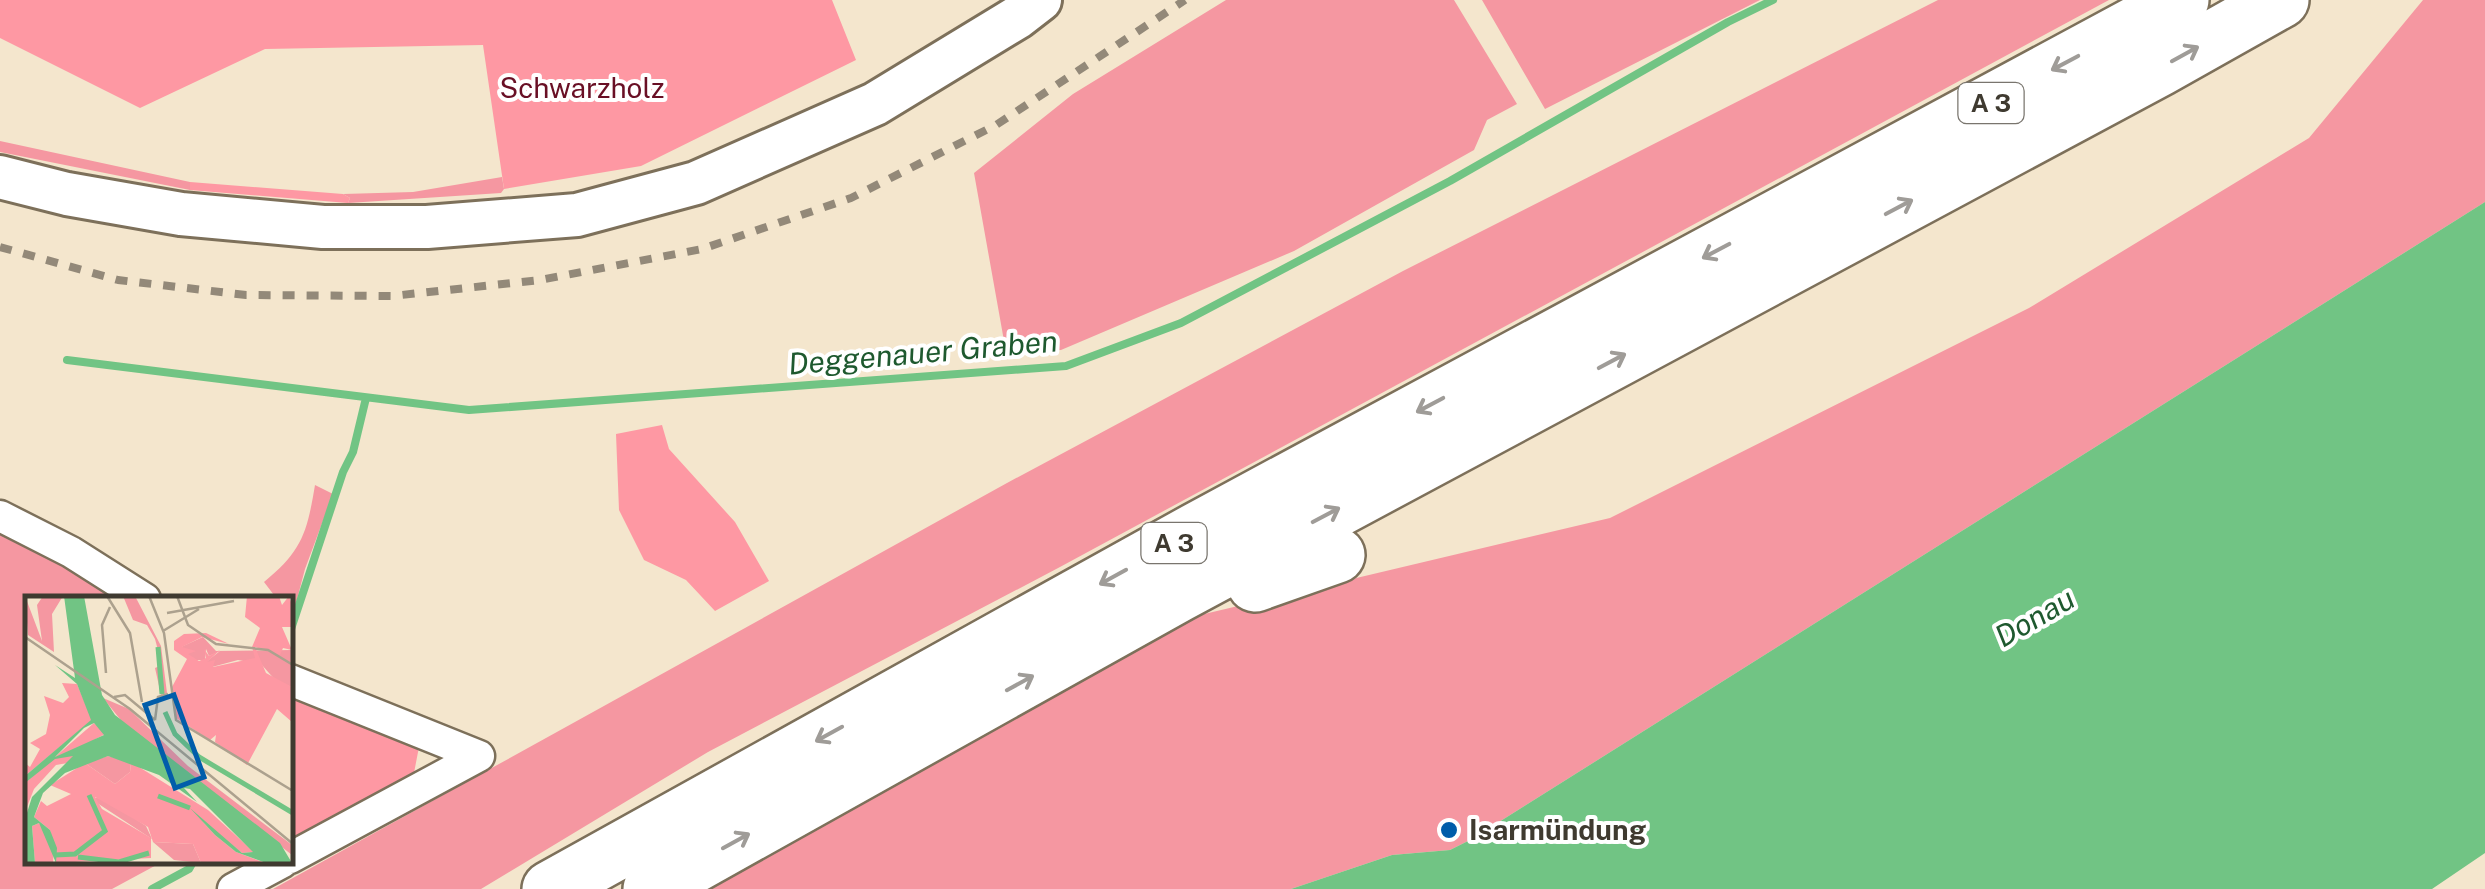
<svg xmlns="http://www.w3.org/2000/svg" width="2485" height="889" viewBox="0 0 2485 889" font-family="'Public Sans',sans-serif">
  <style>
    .green { fill: #f597a1 }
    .forest { fill: #fe98a3 }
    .water { fill: #71c484 }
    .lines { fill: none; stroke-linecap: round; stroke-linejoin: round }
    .stream { stroke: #71c484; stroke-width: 8 }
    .minor-casing { stroke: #7d705a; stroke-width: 35 }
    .secondary-casing { stroke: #7d705a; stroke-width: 48 }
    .motorway-casing { stroke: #7d705a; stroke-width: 60 }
    .minor { stroke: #fff; stroke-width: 30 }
    .secondary { stroke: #fff; stroke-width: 42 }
    .motorway { stroke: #fff; stroke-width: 55 }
    .rail { stroke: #938979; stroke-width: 8; stroke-dasharray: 12 12; stroke-linecap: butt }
    .oneway { stroke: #9f9c98 }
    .poi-dot { fill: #015daa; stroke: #fff; stroke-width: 4 }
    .labels { text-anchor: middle; stroke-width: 8; stroke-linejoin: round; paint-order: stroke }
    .shield { fill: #fff; stroke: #79756e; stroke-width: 2.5 }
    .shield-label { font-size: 25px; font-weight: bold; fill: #3f3a30 }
    .park-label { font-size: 28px; fill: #690f25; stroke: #fff }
    .poi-label { font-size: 28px; font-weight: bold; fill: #3f3a30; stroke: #fff; text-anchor: start }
    .water-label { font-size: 30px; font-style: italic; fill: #1e592f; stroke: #fff }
    .inset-river { fill: none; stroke: #71c484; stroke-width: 5 }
    .inset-road { fill: none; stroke: #aca18e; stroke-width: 2.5 }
    .view { fill: #015daa; fill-opacity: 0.15; stroke: #015daa; stroke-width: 5 }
    .inset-edge { fill: none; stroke: #3f3a30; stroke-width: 5 }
  </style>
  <rect width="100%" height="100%" fill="#f4e6cd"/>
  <!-- green -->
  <path class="green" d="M1226,0H1454L1517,104L1487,120L1474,150L1294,251L1061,350L1006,352L974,173L1073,94Z
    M1482,0H1760L1545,109Z
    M1938,0H2109L1060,567L708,752L481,889H273L1007,483L1403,271Z
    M2423,0H2485V202L1472,839L1450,850L1392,855L1291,889H710L1200,615L1610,518L2029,308L2309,138Z
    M0,141L190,182V190L0,152Z
    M502,177L504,189L501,193L348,203L350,198L343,194L413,192Z
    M315,485L333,494L305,569L295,607L290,610V599H277L264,582C302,551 307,533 315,485Z
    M0,521L135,599H28V862H162L112,889H0Z"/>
  <!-- forest -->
  <path class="forest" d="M0,0H832L856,60L641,166L504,189L483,45L265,49L140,108L0,38Z
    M190,182L343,194L350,198L348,203L190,190Z
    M662,425L669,449L735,522L769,581L715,611L686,580L644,560L619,510L616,434Z
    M293,696L419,747L413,778L290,846V700Z"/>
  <!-- water -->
  <path class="water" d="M2485,202V853L2432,889H1291L1392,855L1450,850L1472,839Z"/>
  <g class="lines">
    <!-- stream -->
    <path class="stream" d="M67,360L469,410L1066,366L1181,323L1450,181L1728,22L1773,0
      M290,632L343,472L353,452L366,398
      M152,889L189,869L193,862"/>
    <!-- minor casing -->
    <g class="minor-casing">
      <path id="minor" d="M0,516L71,552L145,599
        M290,680L479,756
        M290,858L479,756
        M233,889L283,862"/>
    </g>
    <!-- secondary casing -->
    <g class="secondary-casing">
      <path id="secondary" d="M0,177L67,194L181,214L323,227H427L577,215L696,183L875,104L1018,17L1040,0"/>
    </g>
    <!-- motorway casing -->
    <g class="motorway-casing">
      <path id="motorway" d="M1255,584L1337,555
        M550,889L1197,530L2181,0
        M651,889L1179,594L2160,68L2281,0"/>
    </g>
    <!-- minor -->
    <use href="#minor" class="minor"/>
    <!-- secondary -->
    <use href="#secondary" class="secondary"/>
    <!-- motorway -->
    <use href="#motorway" class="motorway"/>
    <!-- rail -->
    <path class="rail" d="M0,247L118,280L246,295L392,296L540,280L702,249L851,198L996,125L1185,0"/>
  </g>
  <!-- one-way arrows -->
  <defs><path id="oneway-shaft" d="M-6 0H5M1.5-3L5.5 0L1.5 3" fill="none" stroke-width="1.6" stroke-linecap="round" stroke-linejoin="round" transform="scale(2.5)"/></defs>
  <g class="oneway">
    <use href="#oneway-shaft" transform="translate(2185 54) rotate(-29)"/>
    <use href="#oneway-shaft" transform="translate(2065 63) rotate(152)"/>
    <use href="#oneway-shaft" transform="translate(1899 207) rotate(-28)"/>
    <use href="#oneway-shaft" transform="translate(1716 251) rotate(152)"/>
    <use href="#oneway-shaft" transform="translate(1612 361) rotate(-28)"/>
    <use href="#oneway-shaft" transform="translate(1430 405) rotate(152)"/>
    <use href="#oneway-shaft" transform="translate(1326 515) rotate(-28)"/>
    <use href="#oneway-shaft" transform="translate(1113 577) rotate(151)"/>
    <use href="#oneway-shaft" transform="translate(1020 683) rotate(-29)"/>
    <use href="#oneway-shaft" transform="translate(829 734) rotate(151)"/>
    <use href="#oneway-shaft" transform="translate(736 841) rotate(-29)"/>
  </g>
  <!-- markers -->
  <circle class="poi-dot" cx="1449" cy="830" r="10"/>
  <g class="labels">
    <!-- shield labels -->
    <g class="shield">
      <rect x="1958.5" y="83" width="65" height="40" rx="8"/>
      <rect x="1141.5" y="523" width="65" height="40" rx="8"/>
    </g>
    <g class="shield-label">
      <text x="1991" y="112">A 3</text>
      <text x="1174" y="552">A 3</text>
    </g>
    <!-- park labels -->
    <g class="park-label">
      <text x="582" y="98">Schwarzholz</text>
    </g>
    <!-- poi labels -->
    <g class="poi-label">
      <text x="1469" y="840">Isarmündung</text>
    </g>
    <!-- water labels -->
    <g class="water-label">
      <text transform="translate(923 353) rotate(-5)" y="10">Deggenauer Graben</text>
      <text transform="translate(2035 618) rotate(-30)" y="10">Donau</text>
    </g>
  </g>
  <!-- overview -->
  <g transform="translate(25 596)">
    <rect width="268" height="268" fill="#f4e6cd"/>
    <path d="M0,0L17,45L12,9L18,0H38L27,18L29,56L3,39ZM98,0H110L136,50L142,97L136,99L130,72L137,69L130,43L122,29L108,24ZM178,41L191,55L267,54V91L252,86L236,68L213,64L187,71L181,66L195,55L184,60L181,53L180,64H167L156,51ZM78,102L104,113L163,170L267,249V259L99,128ZM83,160L106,166L105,176L90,188L60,167ZM77,201L121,230L127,243L66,203ZM128,246L168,248L176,267L149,264Z" fill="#f597a1"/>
    <path d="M222,0H254L257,9L264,0L267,9V31H257L267,54L258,52L255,59L230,51L241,77L267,91V126L252,113L222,169L190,146L191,139L185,144L151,122L147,91L162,63L149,54V45L159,38L181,37L204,48L177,41L157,51L171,55L163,58L174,65L181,62L179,53L184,60L195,54L182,66L190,64L188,71L230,62L227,51L235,32L220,21ZM37,87L52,88L67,124L0,180V167L5,171L15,153L5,147L21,138L25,119L19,100L38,107L44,101ZM69,127L80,138L69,144L81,140L107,156L31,169L9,193L0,216V187ZM106,166L183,214L229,256L217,257L177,225L190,239L211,256L240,267H176L168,248L128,246L123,231L70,201L77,213L126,242V262L31,267L25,234L9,221L16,205L22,210L46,198L25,189L60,167L90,188L105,176ZM14,227L29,252L28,267H10L7,230Z" fill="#fe98a3"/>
    <path d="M39,0H59L77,99L90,119L255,247L267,267H241L211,256L190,239L165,212L217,257L228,256L165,193L159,192L172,206L134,179L83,160L40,177L18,197L9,221L25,234L32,252L31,267L14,227L7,230L10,267H1L0,223L7,201L48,160L30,163L0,187V180L66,124L52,88L30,69L50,82ZM69,127L79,139L30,161L59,132Z" fill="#71c484" fill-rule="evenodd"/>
    <path class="inset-river" d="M133,51L137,98M140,116L150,138L174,161L268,217M133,200L165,212M30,259L50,258L80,235L64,199M53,261L94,266L124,257"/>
    <path class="inset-road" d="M82,0L105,37L117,106M124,0L139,37L151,124L268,195M152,0L163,29L191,48L243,54L268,69M142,17L209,5M138,35L174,13M0,41L105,113L268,248M81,77L77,29L85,11M89,101L100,99L130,124M130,124L133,101L143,98"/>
    <path class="view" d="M149,99L179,181L150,192L120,109Z"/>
    <rect width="268" height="268" class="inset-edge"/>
  </g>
</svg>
